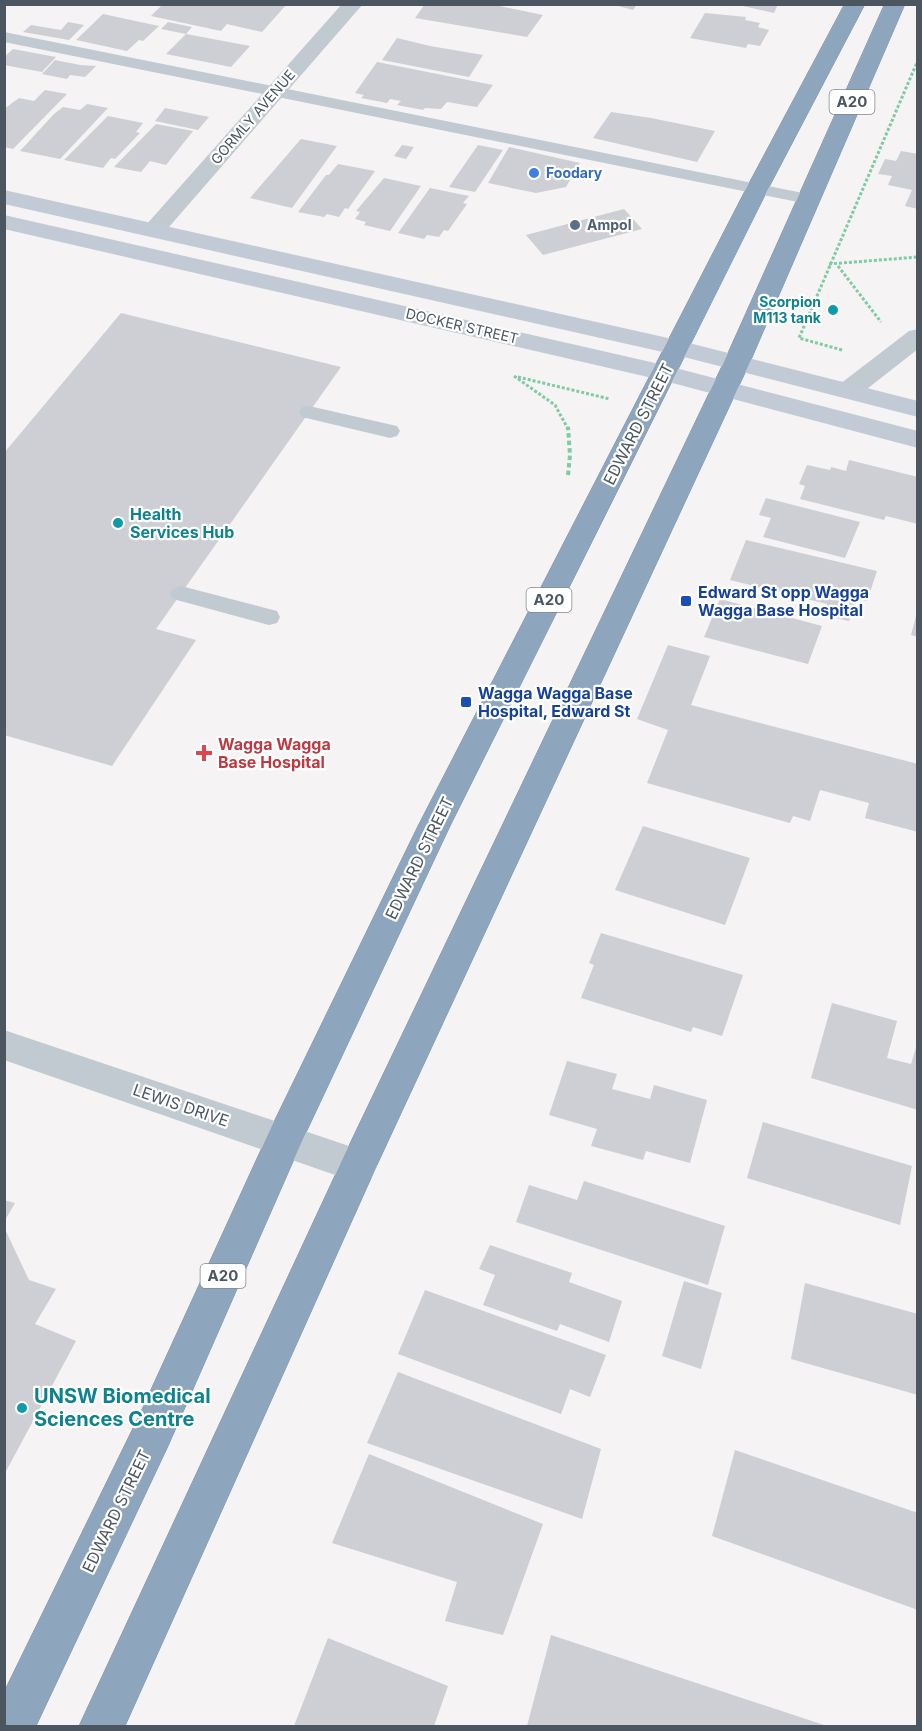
<svg xmlns="http://www.w3.org/2000/svg" width="922" height="1731" viewBox="0 0 922 1731" font-family="Inter,sans-serif">
  <style>
    .building { fill: #cdcfd5 }
    .lines { fill: none; stroke-linecap: round; stroke-linejoin: round }
    .highway-casing { stroke: #7990aa; stroke-width: 1 }
    .path-far1 { stroke: #7ecba6; stroke-width: 3; stroke-dasharray: 3 2; stroke-linecap: butt }
    .path { stroke: #7ecba6; stroke-width: 4; stroke-dasharray: 4.5 3; stroke-linecap: butt }
    .lane { fill: #c2cad1; fill-rule: evenodd }
    .street { fill: #c2cad1; fill-rule: evenodd }
    .secondary { fill: #c2cbd5; fill-rule: evenodd }
    .highway { fill: #8ea5be; fill-rule: evenodd }
    .shop-dot { fill: #3f7fe0; stroke: #fff; stroke-width: 2 }
    .service-dot { fill: #5c6f8a; stroke: #fff; stroke-width: 2 }
    .culture-dot { fill: #0f9aa8; stroke: #fff; stroke-width: 2 }
    .transit-dot { fill: #1a4fb4; stroke: #fff; stroke-width: 2 }
    .health-dot { fill: #e0444e; stroke: #fff; stroke-width: 2 }
    .labels { text-anchor: middle; stroke-width: 4.5; stroke-linejoin: round; paint-order: stroke }
    .far-street-label { font-size: 14px; fill: #4b5660; stroke: #fff }
    .far-shop-label { font-size: 14px; font-weight: bold; fill: #366cbe; stroke: #fff; text-anchor: start }
    .far-service-label { font-size: 14px; font-weight: bold; fill: #4e5e75; stroke: #fff; text-anchor: start }
    .far-culture-label { font-size: 14px; font-weight: bold; fill: #0d838f; stroke: #fff; text-anchor: end }
    .shield { fill: #fff; stroke: #818990; stroke-width: 1.5 }
    .shield-label { font-size: 15px; font-weight: bold; fill: #4b5660 }
    .street-label { font-size: 16px; fill: #4b5660; stroke: #fff }
    .culture-label { font-size: 16px; font-weight: bold; fill: #0d838f; stroke: #fff; text-anchor: start }
    .transit-label { font-size: 16px; font-weight: bold; fill: #164399; stroke: #fff; text-anchor: start }
    .health-label { font-size: 16px; font-weight: bold; fill: #be3a42; stroke: #fff; text-anchor: start }
    .near-culture-label { font-size: 20px; font-weight: bold; fill: #0d838f; stroke: #fff; text-anchor: start }
  </style>
  <rect width="100%" height="100%" fill="#f5f3f3"/>
  <!-- building -->
  <path class="building" d="M163,4H287L262,32L227,24L221,31L151,16Z
    M425,4H490L543,15L527,37L415,18Z
    M611,4H637L633,10Z
    M734,4H778L774,13Z
    M705,13L746,17L745,20L760,23L758,27L769,30L760,46L748,44L746,48L690,38Z
    M103,14L159,26L143,41L139,40L127,51L76,40Z
    M68,22L84,25L69,40L23,32L31,25L61,30Z
    M168,22L192,27L186,34L161,29Z
    M186,34L250,46L231,67L166,54Z
    M397,38L430,46L483,55L469,77L382,60Z
    M13,49L56,57L42,72L4,65V57Z
    M55,60L80,65L96,66L85,77L70,75L67,79L42,74Z
    M377,62L493,85L477,107L447,102L441,109L425,108L423,110L397,105L401,101L390,99L387,103L361,98L364,95L355,93Z
    M45,90L67,94L13,149L4,147V109L19,98L34,101Z
    M87,104L108,108L60,159L20,151L54,114L63,107L80,110Z
    M165,108L209,117L198,130L155,121Z
    M611,112L651,118L715,131L697,162L593,138Z
    M108,116L143,123L136,132L140,133L115,159L111,158L103,168L64,160Z
    M156,124L193,131L166,165L150,161L141,172L114,167Z
    M301,139L337,146L292,208L250,198Z
    M402,145L414,147L406,159L394,156Z
    M478,145L503,150L475,192L449,187Z
    M509,147L580,163L566,187L536,193L488,183Z
    M901,151L918,154V209L905,206L912,190L888,185L892,176L878,174L885,159L896,161Z
    M338,164L375,171L348,209L345,208L339,217L327,214L324,217L298,212L326,175H329Z
    M384,178L421,186L390,231L364,225L366,222L355,219L360,212L356,211Z
    M430,188L469,196L463,203L467,204L448,231L444,230L439,237L427,235L424,239L398,233Z
    M624,209L642,229L543,255L526,235Z
    M121,313L341,367L156,629L196,640L112,766L4,735V453Z
    M849,460L918,477V524L886,516L884,520L800,499L805,486L799,484L807,465L830,470L831,467L846,471Z
    M766,498L860,522L845,558L763,537L771,518L759,515Z
    M746,540L877,571L867,601L856,599L849,621L823,615L827,604L730,580Z
    M720,599L822,626L808,664L704,637Z
    M917,612H918V637L911,635Z
    M668,645L710,656L691,705L918,764V832L865,818L869,803L820,790L810,821L793,816L790,823L647,783L668,730L637,719Z
    M643,826L750,858L725,925L615,890Z
    M601,933L743,975L722,1036L693,1027L691,1032L581,998L594,965L589,963Z
    M832,1003L897,1021L887,1058L911,1064L918,1041V1110L811,1078Z
    M567,1061L617,1074L612,1089L650,1099L654,1085L707,1100L690,1163L646,1151L643,1160L591,1146L597,1129L549,1115Z
    M763,1122L912,1166L900,1225L747,1178Z
    M584,1181L725,1226L708,1285L516,1222L529,1185L577,1200Z
    M4,1200L15,1203L4,1222Z
    M4,1227L29,1280L56,1289L35,1324L76,1341L4,1475Z
    M490,1245L572,1273L569,1282L622,1301L609,1342L560,1324L557,1331L483,1305L495,1275L479,1269Z
    M684,1281L722,1293L701,1369L662,1356Z
    M805,1283L918,1314V1395L791,1359Z
    M425,1290L606,1355L590,1397L570,1389L561,1414L398,1354Z
    M398,1372L601,1449L582,1519L367,1443Z
    M735,1450L918,1513V1610L712,1536Z
    M369,1454L543,1524L503,1635L445,1621L457,1582L332,1543Z
    M551,1635L827,1726H527Z
    M328,1638L448,1686L434,1726H294Z"/>
  <g class="lines">
    <!-- highway casing -->
    <g class="highway-casing">
      <path id="highway" d="M845,4H865L768,189L450,826L302,1141L168,1446L36,1726H4V1692L138,1418L271,1128L418,826L746,189Z
        M885,4H905L750,362L376,1167L125,1726H79L345,1154L724,362Z"/>
    </g>
    <!-- path-far1 -->
    <path class="path-far1" d="M829,264L918,257
      M838,266L881,322
      M842,350L799,338L918,60
      M514,376L555,405L568,429
      M518,377L610,399"/>
    <!-- path -->
    <path class="path" d="M568,475L570,455L568,427"/>
    <!-- lane -->
    <path class="lane" d="M4,32L808,194L817,199L808,204L4,42Z
      M309,406L397,426L400,431L397,436L390,438L302,417L299,412L302,407Z
      M181,586L277,611L280,617L277,623L269,625L173,599L170,594L173,589Z"/>
    <!-- street -->
    <path class="street" d="M342,4H363L162,235H146L142,230L146,225Z
      M918,329V349L858,396L849,398L840,396L836,390L840,384L909,331Z
      M4,1030L358,1149L371,1154L377,1166L371,1178L358,1183L4,1060Z"/>
    <!-- secondary -->
    <path class="secondary" d="M4,190L677,340L918,401V417L676,355L4,204Z
      M4,215L664,365L918,431V448L661,380L4,229Z"/>
    <!-- highway -->
    <use href="#highway" class="highway"/>
  </g>
  <!-- markers -->
  <circle class="shop-dot" cx="534" cy="173" r="6"/>
  <circle class="service-dot" cx="575" cy="225" r="6"/>
  <g class="culture-dot">
    <circle cx="833" cy="310" r="6"/>
    <circle cx="118" cy="523" r="6"/>
    <circle cx="22" cy="1408" r="6"/>
  </g>
  <g class="transit-dot">
    <rect x="680" y="595" width="12" height="12" rx="3"/>
    <rect x="460" y="696" width="12" height="12" rx="3"/>
  </g>
  <path class="health-dot" d="M201 744h6v6h6v6h-6v6h-6v-6h-6v-6h6z"/>
  <g class="labels">
    <!-- far-street labels -->
    <g class="far-street-label">
      <text transform="translate(253 117) rotate(-49)" y="5">GORMLY AVENUE</text>
      <text transform="translate(462 326) rotate(13)" y="5">DOCKER STREET</text>
    </g>
    <!-- far-shop labels -->
    <g class="far-shop-label">
      <text x="546" y="178">Foodary</text>
    </g>
    <!-- far-service labels -->
    <g class="far-service-label">
      <text x="587" y="230">Ampol</text>
    </g>
    <!-- far-culture labels -->
    <g class="far-culture-label">
      <text x="821" y="307">Scorpion<tspan x="821" dy="16">M113 tank</tspan></text>
    </g>
    <!-- shield labels -->
    <g class="shield">
      <rect x="829.5" y="90" width="45" height="24" rx="4.5"/>
      <rect x="526.5" y="588" width="45" height="24" rx="4.5"/>
      <rect x="200.5" y="1264" width="45" height="24" rx="4.5"/>
    </g>
    <g class="shield-label">
      <text x="852" y="107">A20</text>
      <text x="549" y="605">A20</text>
      <text x="223" y="1281">A20</text>
    </g>
    <!-- street labels -->
    <g class="street-label">
      <text transform="translate(638 424) rotate(-63)" y="6">EDWARD STREET</text>
      <text transform="translate(419 858) rotate(-64)" y="6">EDWARD STREET</text>
      <text transform="translate(181 1105) rotate(19)" y="6">LEWIS DRIVE</text>
      <text transform="translate(116 1511) rotate(-64)" y="6">EDWARD STREET</text>
    </g>
    <!-- culture labels -->
    <g class="culture-label">
      <text x="130" y="520">Health<tspan x="130" dy="18">Services Hub</tspan></text>
    </g>
    <!-- transit labels -->
    <g class="transit-label">
      <text x="698" y="598">Edward St opp Wagga<tspan x="698" dy="18">Wagga Base Hospital</tspan></text>
      <text x="478" y="699">Wagga Wagga Base<tspan x="478" dy="18">Hospital, Edward St</tspan></text>
    </g>
    <!-- health labels -->
    <g class="health-label">
      <text x="218" y="750">Wagga Wagga<tspan x="218" dy="18">Base Hospital</tspan></text>
    </g>
    <!-- near-culture labels -->
    <g class="near-culture-label">
      <text x="34" y="1403">UNSW Biomedical<tspan x="34" dy="23">Sciences Centre</tspan></text>
    </g>
  </g>
  <!-- border -->
  <rect width="922" height="1731" fill="none" stroke="#4b5660" stroke-width="12"/>
</svg>
